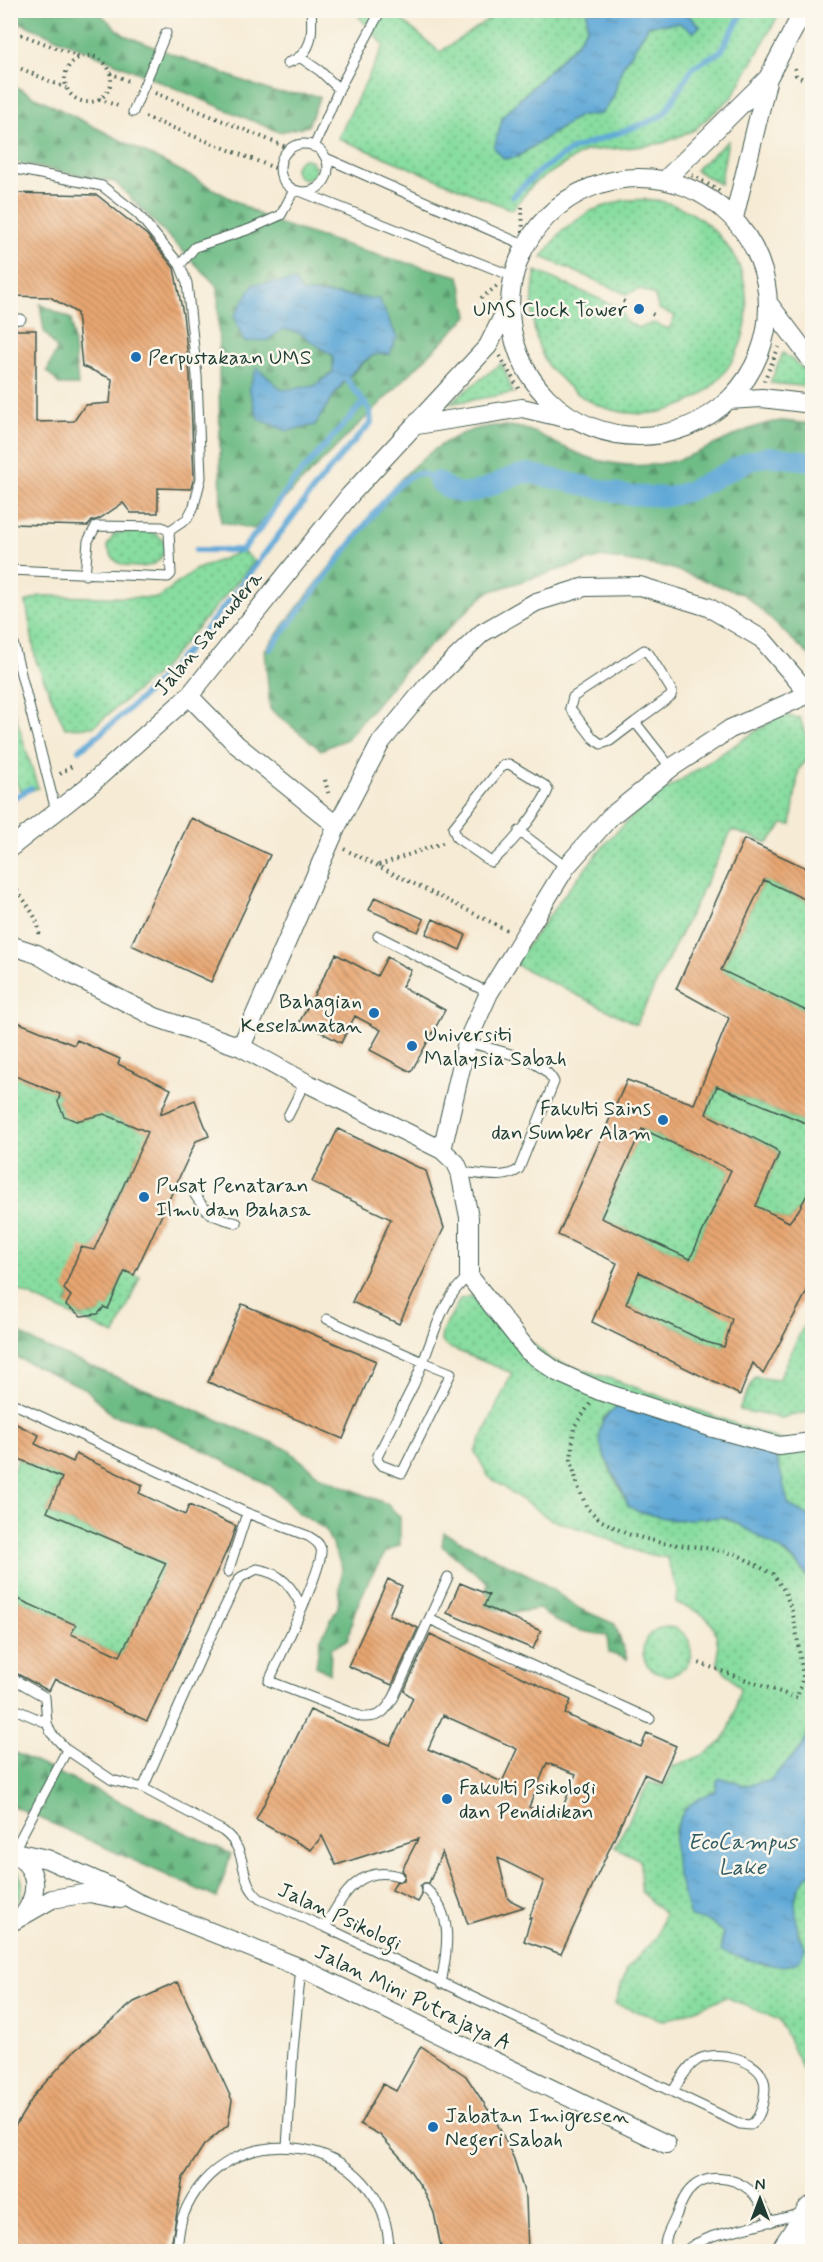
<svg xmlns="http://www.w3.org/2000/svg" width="823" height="2262" viewBox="0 0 823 2262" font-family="Mynerve,sans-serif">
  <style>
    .green { fill: url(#green-dots); stroke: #548d6a; stroke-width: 1.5 }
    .forest { fill: url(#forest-firs); stroke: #467c5d; stroke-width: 1.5; fill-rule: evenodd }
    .water { fill: url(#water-ripples); stroke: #407386; stroke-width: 1.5 }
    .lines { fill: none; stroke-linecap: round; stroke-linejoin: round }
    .stream { stroke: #60a9d7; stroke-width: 6 }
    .canal { stroke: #60a9d7; stroke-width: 20 }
    .building { fill: url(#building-back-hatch); fill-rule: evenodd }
    .service-casing { stroke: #3f574c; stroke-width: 11 }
    .minor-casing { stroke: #3f574c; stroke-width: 20 }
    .trunk-casing { stroke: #3f574c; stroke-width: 32 }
    .path { stroke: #3f574c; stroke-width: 4; stroke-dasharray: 1.5 4.5; stroke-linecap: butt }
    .service { stroke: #fff; stroke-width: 9 }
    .minor { stroke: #fff; stroke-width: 18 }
    .trunk { stroke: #fff; stroke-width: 30 }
    .poi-dot { fill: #1f6fb2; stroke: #fbf7ec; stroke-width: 2 }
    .labels { text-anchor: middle; stroke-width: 5; stroke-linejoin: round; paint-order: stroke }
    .poi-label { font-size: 21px; fill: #1f3d34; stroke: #fbf7ec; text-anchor: start }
    .street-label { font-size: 21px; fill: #1f3d34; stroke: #fbf7ec }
    .water-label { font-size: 22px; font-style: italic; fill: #325d65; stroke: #fbf7ec }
  </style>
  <defs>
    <pattern id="green-dots" width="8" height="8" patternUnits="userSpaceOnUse" patternTransform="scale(1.5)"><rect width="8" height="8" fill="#88dda0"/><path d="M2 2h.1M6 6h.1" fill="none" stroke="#6fb483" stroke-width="1.8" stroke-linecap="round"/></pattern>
    <pattern id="forest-firs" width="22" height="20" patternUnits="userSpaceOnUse" patternTransform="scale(1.5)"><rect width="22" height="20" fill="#6ebc86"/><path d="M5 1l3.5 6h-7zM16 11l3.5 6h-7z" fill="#5a9a6e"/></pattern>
    <pattern id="water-ripples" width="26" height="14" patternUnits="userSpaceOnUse" patternTransform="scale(1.5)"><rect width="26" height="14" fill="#60a9d7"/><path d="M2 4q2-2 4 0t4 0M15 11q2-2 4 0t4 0" fill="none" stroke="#4f8baf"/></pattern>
    <pattern id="building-back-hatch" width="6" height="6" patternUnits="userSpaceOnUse" patternTransform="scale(1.5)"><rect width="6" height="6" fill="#e8a671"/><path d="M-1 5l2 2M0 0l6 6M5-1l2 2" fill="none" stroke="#bb885e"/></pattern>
  </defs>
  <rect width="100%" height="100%" fill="#fbf7ec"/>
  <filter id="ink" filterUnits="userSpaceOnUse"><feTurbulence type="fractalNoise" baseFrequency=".0167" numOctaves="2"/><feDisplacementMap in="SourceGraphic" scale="12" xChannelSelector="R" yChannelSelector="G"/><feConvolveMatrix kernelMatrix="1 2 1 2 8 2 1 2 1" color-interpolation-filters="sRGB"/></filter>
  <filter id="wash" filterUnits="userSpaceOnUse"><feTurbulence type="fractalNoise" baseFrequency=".008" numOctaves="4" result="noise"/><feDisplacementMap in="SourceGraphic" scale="24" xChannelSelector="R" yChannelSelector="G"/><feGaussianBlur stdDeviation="1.35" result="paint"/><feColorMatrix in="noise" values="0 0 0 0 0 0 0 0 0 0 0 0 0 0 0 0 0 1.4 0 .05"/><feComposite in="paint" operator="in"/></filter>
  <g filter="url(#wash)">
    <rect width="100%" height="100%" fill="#f6ebd5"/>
    <!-- green -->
    <path class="green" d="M354,11H391L440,52L501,11H587V28L576,44L503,116L517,157L579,116L601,114L613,98L622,68L649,25L679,23L700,26L687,14V11H781L733,96L694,130L663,143L636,147L585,151L534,183L512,210L338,138L384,45Z
      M728,141L720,184L695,170Z
      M295 169a10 10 0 1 1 20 0a10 10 0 1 1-20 0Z
      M624,200C635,200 649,198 660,201C693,208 717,229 734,256C746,276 748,300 746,322C743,345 732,365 716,382C673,427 599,423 559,377C555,373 549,369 547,364C530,335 530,303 536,271L620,308L626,322L639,328L653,323L669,329L675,316L659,309L654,295L640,289L626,294L542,257L561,232L590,211Z
      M783,353L812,375V387L770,383Z
      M502,363L513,393L448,404Z
      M151,531L162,539L166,548C164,552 162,557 159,560C150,570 123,569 114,559C111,556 109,551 107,546L115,533Z
      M242,551L255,561L159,672L93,727L65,728L36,661L26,602L40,596L158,598L195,570Z
      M10,698L38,788L21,794L11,769Z
      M781,715L800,718L812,754L799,769L791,825L783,824L768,843L732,830L636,1024L514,964L570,887L612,836L650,800Z
      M764,880L812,903V1003L808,1012L721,970Z
      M11,1074L60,1094L58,1102L64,1115L76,1121L93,1117L94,1110L149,1132L66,1304L81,1316L98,1314L104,1307L108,1308L125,1271L140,1277L115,1335L11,1287Z
      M717,1086L812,1126V1157L809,1164C820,1184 802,1207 789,1222L775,1215L767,1229L749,1220L779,1155L775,1149L706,1114Z
      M642,1129L731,1170L690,1259L601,1218Z
      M741,1239L734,1322L724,1347L706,1342L626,1304L639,1272L711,1308Z
      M470,1296L481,1297L551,1360L615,1380L786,1442L812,1441V1518L789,1505L784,1492L778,1460L617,1406L603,1418L600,1439L609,1468L628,1505L723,1517C757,1532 796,1553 812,1587V1723L802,1747L769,1781L742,1786L726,1779L717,1786L716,1790L685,1808L674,1833L710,1922L723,1933L721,1945L805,1948C792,1922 789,1890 812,1870V2082L810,2085L779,2020L726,1997L665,2021L615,2004L627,1969L658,1935L664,1914L641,1892L640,1860L615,1847L649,1782L664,1786L673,1766C726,1749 729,1741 740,1688L718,1664C720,1625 712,1614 676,1603L677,1590L667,1558L638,1552L597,1534L550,1519L489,1477L475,1452L512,1373L448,1347L441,1341L442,1332L460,1299Z
      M812,1308V1404L808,1412L781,1418L739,1410L755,1377L778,1380Z
      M18,1458L62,1478L47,1512L166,1563L120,1656L71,1634L76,1625L18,1599L15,1606L11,1604V1476Z
      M643 1651a24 24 0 1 1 48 0a24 24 0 1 1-48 0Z
      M11,1864C26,1876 26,1897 11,1908Z"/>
    <!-- forest -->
    <path class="forest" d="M10,11H97L124,35L185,59L273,92L320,96L308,126L279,132L11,19Z
      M10,84L181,171L271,221L380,256L459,276L468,316L254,529L221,522L218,287L115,182L11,162ZM301,292L345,295L374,354C348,376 332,396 315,425L257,368L282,390L314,386L333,372V356L299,333L282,328L268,340Z
      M40,304L71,319L78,385H60L47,371L57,349L44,331Z
      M782,421L812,424V658L745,595L670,568L601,557L488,592L409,665L347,739L321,750L270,709L265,650C290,617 315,585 341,553C382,501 438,414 516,427C534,429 549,441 566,448C592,461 620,467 649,465C697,463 734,426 782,421Z
      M11,1328L38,1344L287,1449L321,1477L387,1504L400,1517V1545L386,1552L371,1576L354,1613L348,1639L331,1649L330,1674L316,1666L320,1640L338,1607L342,1567L325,1529L297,1512L272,1487L192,1444L153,1426L112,1415L86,1389L11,1355Z
      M444,1533L535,1578L580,1609L615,1624L627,1659L609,1653L607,1635C579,1632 561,1627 539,1609L512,1613L484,1606L487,1582L442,1546Z
      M11,1751L231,1854L217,1898L11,1805Z"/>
    <!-- water -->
    <path class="water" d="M587,11H687V14L700,26L694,32L679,23L649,25L622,68L613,98L601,114L579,116L517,157L504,159L494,148L503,116L576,44L587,28Z
      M295,281L302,292L379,299L397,337L390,354C385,354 377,353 372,356C348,370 329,402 315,425L287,431L258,419L249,388L257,367L282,390L314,386L333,372V356L299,333L283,329L268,340L244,342L234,316L254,284Z
      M629,1401L770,1449C783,1466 782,1486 789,1505L812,1518V1587L806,1574L788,1554L735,1522L723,1517L673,1520L637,1511L628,1505C615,1464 570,1428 629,1401Z
      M812,1723V1870L797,1890L795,1901L798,1934L805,1948C802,1954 801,1960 795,1963C778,1972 738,1956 721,1951L723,1933L710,1922L690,1917C681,1884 662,1842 685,1810C691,1801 707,1795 716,1790L717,1781L720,1778L737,1782L742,1786L769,1781L802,1747Z"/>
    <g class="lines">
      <!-- stream -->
      <path class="stream" d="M513,196L538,172L573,149L646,123L664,114L693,67L721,51L744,10
        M196,550H242L263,525L291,484L364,402
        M270,649L390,493C407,478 415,465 438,481
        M79,750C132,710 181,662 222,609C272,547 315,481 371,423L370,410L347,380
        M10,800L31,788"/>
      <!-- canal -->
      <path class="canal" d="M438,481C470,511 493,477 528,473L627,495L668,497L689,491L747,462L768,456L812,461"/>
    </g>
    <g id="blocks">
      <!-- building -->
      <path class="building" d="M10,193L97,195L147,235L174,268L183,314L190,376L194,477L191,489L158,488V513H131L123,503L99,519L92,521L88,526L10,524V330H36V422L74,421L85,405L110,403L112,379L82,366L77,313L50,297L10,296Z
        M191,818L270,855L211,982L131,945Z
        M744,839L813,871V903L764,880L721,970L813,1014V1126L717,1086L706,1114L775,1149L779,1154L756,1206L789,1222L798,1211L813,1184V1280L763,1374L753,1363L740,1395L592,1322L617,1263L558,1235L627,1080L694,1104L729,1018L676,989ZM642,1129L731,1170L690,1259L601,1218ZM639,1272L732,1319L724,1347L706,1342L626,1304Z
        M375,897L424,919L418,932L369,910Z
        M433,919L466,935L460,950L426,934Z
        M336,954L377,976L387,957L411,970L402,987L445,1010L411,1072L370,1050L381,1030L355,1016L341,1043L300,1021Z
        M10,1019L74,1045L77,1040L120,1059L118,1064L171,1089L160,1114L195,1100L209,1136L196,1141L134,1275L125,1271L108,1309L104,1307L98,1314L81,1316L66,1305L71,1296L64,1289L81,1247L94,1250L148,1132L104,1114L76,1121L64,1116L58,1102L60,1094L10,1074Z
        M338,1129L426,1171L444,1228L399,1324L352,1302L391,1219L312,1182Z
        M242,1304L376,1361L343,1439L208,1382Z
        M10,1421L39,1435L35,1444L73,1462L76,1454L143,1485L139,1493L185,1515L189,1505L236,1526L229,1546L147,1721L55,1679L49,1691L10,1670V1604L15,1606L18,1599L76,1625L71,1634L120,1656L166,1563L47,1512L62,1478L10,1455Z
        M388,1579L402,1586L389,1615L418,1628L392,1685L348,1666Z
        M460,1583L489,1595L484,1606L541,1631L533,1649L447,1613Z
        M430,1634L571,1700L565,1714L641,1747L647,1733L676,1746L660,1781L644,1774L561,1954L524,1941L531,1918H529L544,1881L498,1858L508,1899L524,1907L468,1924L442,1852L429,1883H424L420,1886L422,1895L418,1902L392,1890L396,1882L404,1880L405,1874L402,1870L418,1839L336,1865L322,1836L311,1850L256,1820L310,1710L390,1745L413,1698L404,1691ZM443,1715L517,1749L502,1782L428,1749ZM547,1763L576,1774L558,1819L529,1807Z
        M178,1982L232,2100L228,2125L204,2145L183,2178L170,2252H10V2134L35,2094L73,2052L134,2002Z
        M421,2046L466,2076L497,2123L514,2159L526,2198L528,2252H442L434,2213L424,2191L402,2159L380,2135L360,2124L383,2084L396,2091Z"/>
    </g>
  </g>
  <g filter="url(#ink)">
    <use href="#blocks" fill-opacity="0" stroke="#3f574c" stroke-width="1.5"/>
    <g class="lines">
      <!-- service casing -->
      <g class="service-casing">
        <path id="service" d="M301,58L320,71L339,89
          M287,63C313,55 313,34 311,10
          M133,112L166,33
          M280 168a24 24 0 1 1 48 0a24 24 0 1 1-48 0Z
          M314,147L339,89L381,10
          M326,158L524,245
          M10,168L102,186L138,214L180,265L187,283L197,376L201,478L194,506L187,519L169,531
          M302,192L512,276
          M180,265L195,247L250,229L281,215L294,190
          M10,320L21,319
          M10,570L168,577L171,574L169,531L162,527L96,526L88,541L85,575
          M10,631L56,811
          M635,722L610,741L601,744L593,738L570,708L573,697L644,650L649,654L672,691L671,696L635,722L671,768
          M509,764L544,785L548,790C539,811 509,848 491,862L457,838L453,828L503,765Z
          M519,831L566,867
          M378,936L489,993
          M288,1116L305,1082
          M460,1172C478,1173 504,1181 519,1169L554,1082C542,1057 493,1050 467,1042
          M195,1195C209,1217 213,1216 237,1223
          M327,1319L423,1362L414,1384L378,1455L377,1460L381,1465L402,1473L451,1373L423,1362C435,1332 443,1297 469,1276
          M10,1402L247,1513L228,1572
          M247,1513L308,1536C313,1539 319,1542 321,1549C325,1564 278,1661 269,1681L362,1717C380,1718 385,1712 394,1697L448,1577
          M429,1619L650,1719
          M10,1677L45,1697L47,1723
          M10,1707L47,1723L51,1733L67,1750L112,1780L143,1788L223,1831C251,1852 236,1879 260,1899L325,1927L740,2124L750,2125C757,2121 760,2115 762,2106C764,2098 767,2087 763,2078C755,2058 713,2049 696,2061C686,2068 680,2080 673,2091
          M143,1788L204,1650L236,1584L241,1577L257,1569C281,1573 292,1586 302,1608
          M13,1852L67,1750
          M426,1889C455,1915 447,1949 441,1984
          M325,1927C342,1897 358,1864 399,1876
          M287,2147L293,2050L301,1968
          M177,2252C178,2240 179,2226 183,2216C225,2107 389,2134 389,2252
          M665,2252C663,2239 671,2228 676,2216C679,2208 683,2199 688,2192C705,2172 733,2176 751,2191C759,2199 765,2212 771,2222
          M684,2252L695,2244L713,2236L803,2213"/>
      </g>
      <!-- minor casing -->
      <g class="minor-casing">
        <path id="minor" d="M510 307a129 129 0 1 1 258 0a129 129 0 1 1-258 0Z
          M665,180L768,78
          M734,218L768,78L804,10
          M769,304L812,361
          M728,400L762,398L812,404
          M417,425L522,408L569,419
          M809,694L730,729L671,768L610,817L566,867L489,993L467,1042L442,1150L456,1163L460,1172L469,1217V1276L528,1351L557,1372L600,1391L710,1427L779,1446L812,1442
          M189,696L237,745L337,826L381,742L427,686L482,633L536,602L585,587L640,586L708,607L762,639L809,694L812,692
          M337,826L241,1047L305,1082L442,1150
          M10,848L92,783L189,696L350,495L488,346L509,304
          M10,945L37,954L65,971L155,1017L241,1047
          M10,1851L47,1859L108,1886L136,1902L301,1968L666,2144
          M12,1852C39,1868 40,1892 23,1916
          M10,1923L52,1899L89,1893L120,1899"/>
      </g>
      <!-- trunk casing -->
      <g class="trunk-casing">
        <path id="trunk" d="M786,2252L812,2212"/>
      </g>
      <!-- path -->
      <path class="path" d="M10,30L79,57
        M65 79a23 23 0 1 1 46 0a23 23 0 1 1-46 0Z
        M10,64L66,88
        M795,68L796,75L812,84
        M110,73L131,82
        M155,93L291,149
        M99,99L121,107
        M145,117L280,170
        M692,175L722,192
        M522,207L523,232
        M481,298L500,284
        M623,301L627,303
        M652,314L656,316
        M500,356L520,391
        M764,381L779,347
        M60,774L75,764
        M325,780L329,796
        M344,849L509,931
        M379,865L445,842
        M10,881C21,897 42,919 39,938
        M590,1404L574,1427L571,1460L578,1487L587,1508L600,1520L627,1534L662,1543L706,1548L736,1554L773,1574L785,1592L793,1614L797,1636L803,1677L797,1698L699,1663
        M551,2251L567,2248L592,2252"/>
      <!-- service -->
      <use href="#service" class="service"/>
      <!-- minor -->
      <use href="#minor" class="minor"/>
      <!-- trunk -->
      <use href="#trunk" class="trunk"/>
    </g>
  </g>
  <!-- markers -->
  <g class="poi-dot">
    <circle cx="639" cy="309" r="6"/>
    <circle cx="136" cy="357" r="6"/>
    <circle cx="374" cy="1013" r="6"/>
    <circle cx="412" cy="1046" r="6"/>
    <circle cx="663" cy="1120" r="6"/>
    <circle cx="144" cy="1197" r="6"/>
    <circle cx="447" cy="1799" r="6"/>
    <circle cx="433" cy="2127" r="6"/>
  </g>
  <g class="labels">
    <!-- poi labels -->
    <g class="poi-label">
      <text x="627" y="316" text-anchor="end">UMS Clock Tower</text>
      <text x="148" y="364">Perpustakaan UMS</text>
      <text x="362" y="1008" text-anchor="end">Bahagian<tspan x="362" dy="24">Keselamatan</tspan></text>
      <text x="424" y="1041">Universiti<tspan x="424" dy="24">Malaysia Sabah</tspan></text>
      <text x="651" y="1115" text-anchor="end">Fakulti Sains<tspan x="651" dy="24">dan Sumber Alam</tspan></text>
      <text x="156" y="1192">Pusat Penataran<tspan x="156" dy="24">Ilmu dan Bahasa</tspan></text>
      <text x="459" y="1794">Fakulti Psikologi<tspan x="459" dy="24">dan Pendidikan</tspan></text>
      <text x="445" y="2122">Jabatan Imigresen<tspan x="445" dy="24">Negeri Sabah</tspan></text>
    </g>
    <!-- street labels -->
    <g class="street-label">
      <text transform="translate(208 633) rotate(-50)" y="7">Jalan Samudera</text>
      <text transform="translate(340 1916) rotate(25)" y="7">Jalan Psikologi</text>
      <text transform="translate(413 1997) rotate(26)" y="7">Jalan Mini Putrajaya A</text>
    </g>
    <!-- water labels -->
    <g class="water-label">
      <text x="742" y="1849">EcoCampus<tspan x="742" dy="25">Lake</tspan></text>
    </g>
  </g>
  <!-- margin -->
  <rect width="823" height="2262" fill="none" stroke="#fbf7ec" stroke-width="36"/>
  <!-- north arrow -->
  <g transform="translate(760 2199)" stroke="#fbf7ec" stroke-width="4.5" paint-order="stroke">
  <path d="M0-4.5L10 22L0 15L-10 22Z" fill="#1f3d34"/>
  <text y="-9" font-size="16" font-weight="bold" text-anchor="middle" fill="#1f3d34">N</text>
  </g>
</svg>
